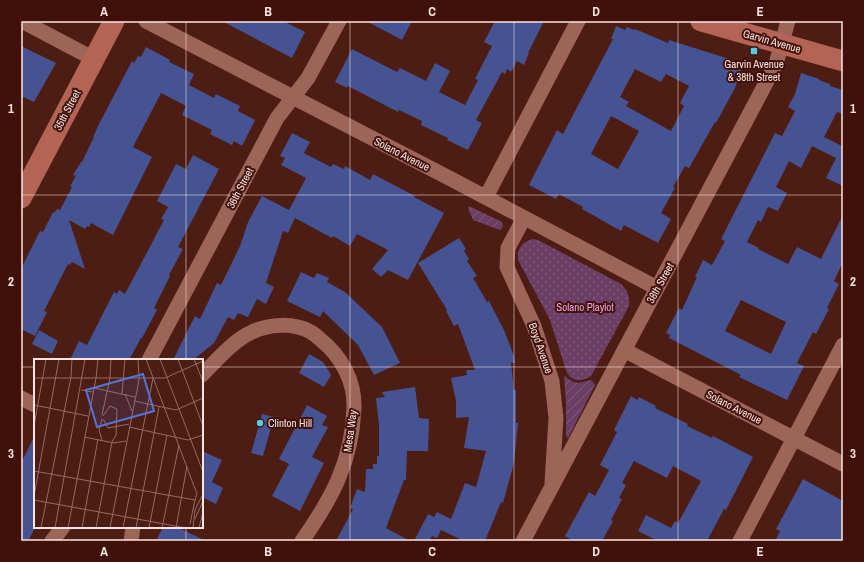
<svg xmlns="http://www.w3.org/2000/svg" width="864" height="562" viewBox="0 0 864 562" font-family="'Archivo Narrow',sans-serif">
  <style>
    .park { fill: url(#park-dots) }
    .garden { fill: url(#garden-furrows) }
    .building { fill: #455393; fill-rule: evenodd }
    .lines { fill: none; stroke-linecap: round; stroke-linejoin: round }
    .street { stroke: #9d6458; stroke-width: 15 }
    .secondary { stroke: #b36454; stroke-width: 21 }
    .grid { fill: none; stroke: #fae6e2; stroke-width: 1; stroke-opacity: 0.55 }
    .poi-dot { fill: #55cae0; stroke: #411109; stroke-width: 1.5 }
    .labels { text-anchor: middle; stroke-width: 4; stroke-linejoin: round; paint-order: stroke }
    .street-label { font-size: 11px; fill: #fae6e2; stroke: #411109 }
    .poi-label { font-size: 11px; fill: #fae6e2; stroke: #411109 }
    .park-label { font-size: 11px; fill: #f4a0e7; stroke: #411109 }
    .inset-road { fill: none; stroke: #926d66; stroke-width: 1 }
    .view { fill: #5474da; fill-opacity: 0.15; stroke: #5474da; stroke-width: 2 }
    .inset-edge { fill: none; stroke: #fae6e2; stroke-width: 2 }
    .neatline { fill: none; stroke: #fae6e2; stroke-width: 1.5 }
    .grid-label { font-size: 13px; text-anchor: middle; font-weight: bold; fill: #fae6e2 }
  </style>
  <defs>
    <pattern id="park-dots" width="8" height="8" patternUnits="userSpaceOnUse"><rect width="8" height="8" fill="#6b3e65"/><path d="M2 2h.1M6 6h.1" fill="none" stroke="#815a7b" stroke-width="1.8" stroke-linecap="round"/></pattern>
    <pattern id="garden-furrows" width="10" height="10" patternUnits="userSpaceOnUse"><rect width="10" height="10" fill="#6b3e65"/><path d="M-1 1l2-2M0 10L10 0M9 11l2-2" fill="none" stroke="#815a7b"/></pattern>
  </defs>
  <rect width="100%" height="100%" fill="#4d1c13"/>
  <!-- park -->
  <path class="park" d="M533,239L538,240L621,284C628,291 630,296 629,306L591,376C582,382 573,382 567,373L550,320L518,260C517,248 522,242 533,239Z"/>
  <!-- garden -->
  <path class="garden" d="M469,206L502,222L503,226L500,230L497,229L473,220L468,208Z
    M564,376C567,377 568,379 572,381C578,385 584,381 591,380L594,383L595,385L568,438L566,436V404Z"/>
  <!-- building -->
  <path class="building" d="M222,21H283L305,32L292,58Z
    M366,21H412L402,40Z
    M495,21H544L528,53H529L524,65L517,61L511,72L507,69L505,74L502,72L476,120L482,123L468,150L447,140L448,138L421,125L422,121L399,110L398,112L348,86L347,88L335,82L352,49L397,72L400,68L426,81L435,63L450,71L439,92L465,105L478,80L475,79L492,46L484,42Z
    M616,26L625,30L627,27L634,30L635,29L668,43L669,40L739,62L738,65L742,66L735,88L716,123L715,122L689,168L685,166L673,187L675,188L661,213L671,219L658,243L624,225L621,231L582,209L583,207L559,194L556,199L529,185L557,130L563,134L613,39H611ZM635,69L661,82L666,74L689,86L680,103L684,106L671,131L626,106L629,102L620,97ZM611,116L639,131L618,169L591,154Z
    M21,46L56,63L34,102L21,96Z
    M146,47L170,60L169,62L194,74L189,85L214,98L216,94L240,106L238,111L255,120L242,146L234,141L232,145L210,134L212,130L182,115L186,106L161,93L133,147L152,157L113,235L91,223L89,227L87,226L85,229L69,220L85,269L72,262L70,265L68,264L44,311L47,312L35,336L21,329V269L40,231L43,232L53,212L54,213L57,209L60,210L72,187L70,186L76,176L73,175L81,162H82L94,137H93L99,124L132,61L134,63L138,56L141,57Z
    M801,73L819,79V80L830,84V86L843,90V114L837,112L824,137L842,146L843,145V186L826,178L836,158L812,146L801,168L789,161L776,187L787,193L778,211L768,207L761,222L758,220L747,242L759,248L758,249L788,264L797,247L821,259L843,215V262L834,281L839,284L827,308L829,309L816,334L813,332L797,363L804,366L787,400L739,377L741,375L669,338L670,335L666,333L679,308L682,310L697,277H695L703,260L712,265L725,241L721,239L775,133L782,136L795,111L788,107L795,94ZM741,300L786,322L771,354L725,331Z
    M292,133L310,142L304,153L331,167L333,164L344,169L345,166L370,180L373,174L415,196L414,197L444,213L408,280L388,270L381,277L372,269L388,250L357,234L350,246L333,236L332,238L295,218L288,233L283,231L266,283L274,287L266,304L257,299L248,317L238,313L234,320L228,317L214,343L193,360H173L195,316L200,319L217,283L221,285L240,246L248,222L262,196L289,210L306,178L281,165L285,158L280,156Z
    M193,155L219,169L178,247L183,249L169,275L170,276L154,308L157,310L142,338H141L129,360H70L79,341L87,345L114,292L117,294L119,290L125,294L164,220L161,219L168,207L157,201L176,164L186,169Z
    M459,238L466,249L464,251L469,259L467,261L477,276L473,278L487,302L489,301L504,330L514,356L515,363H511L514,390H516V423H518L514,463L503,503L501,502L485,541H464L441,530L437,538L432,536L429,541H414L428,514L434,517L437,512L451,519L465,483L476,487L486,451L464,448L469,417L456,418V401L451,378L467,375L466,370H475L458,324L454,326L446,311L447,310L418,263Z
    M301,272L314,278L317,273L329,278L327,282L345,292L382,327L400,363L374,375L358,345L323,311L320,317L287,301Z
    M39,330L58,341L52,354L32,344Z
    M309,354L323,362L331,375L324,387L299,373Z
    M415,387L419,418L429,419L428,451H407L406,480H404L386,528L410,541H336L353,509L350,508L357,489L365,492L366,469H373V464H377V456H379V425L376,398L385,397L382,392Z
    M631,396L637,400L639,397L656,406L655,408L688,424L687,426L712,438L713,436L753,457L726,510L724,509L707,541H658L638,531L646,515L671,528L675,521L678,523L701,481L673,466L667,478L634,461L622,483L626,485L619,498L622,499L611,520L613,521L602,541H573L565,536L589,492L595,496L609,470L600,465L617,432L614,430Z
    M307,405L327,416L322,425L328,427L312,457L324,463L300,511L272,496L289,464L279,459Z
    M262,414L274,417L263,456L251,453Z
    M35,435V528L28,541H21V463Z
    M202,451L222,460L212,482L223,488L216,504L204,498L202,502Z
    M803,479L843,501V541H775L780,531L776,529Z
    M163,527H177L206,541H156Z"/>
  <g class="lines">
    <!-- street -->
    <path class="street" d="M22,21L94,59
      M146,21L453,180L657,288
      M486,197L578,21
      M524,218L508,248L507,267L534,326L552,381L556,418L552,483
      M624,350L843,464
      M149,360L277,118L308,78L339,21
      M202,375C215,362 233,341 250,333C268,324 293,322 311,332C314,334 318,337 321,340C341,356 355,381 354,408C352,462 332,498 302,541
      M21,398L35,405
      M52,541L63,527
      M131,541L133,527
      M523,541L776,64L788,21
      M740,541L843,345"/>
    <!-- secondary -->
    <path class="secondary" d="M701,21L843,61
      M21,198L114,21"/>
  </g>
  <!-- grid -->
  <path class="grid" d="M186,21V360M350,21V541M514,21V541M678,21V541M21,195H843M21,367H35M202,367H843M186,527V541"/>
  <!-- markers -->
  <g class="poi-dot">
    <rect x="750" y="47" width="8" height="8" rx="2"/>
    <circle cx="260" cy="423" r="4"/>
  </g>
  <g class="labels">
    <!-- street labels -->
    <g class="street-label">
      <text transform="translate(772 41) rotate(16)" y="4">Garvin Avenue</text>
      <text transform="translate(67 110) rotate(-62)" y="4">35th Street</text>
      <text transform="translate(402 154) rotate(27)" y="4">Solano Avenue</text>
      <text transform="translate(240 188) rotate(-62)" y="4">36th Street</text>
      <text transform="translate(660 283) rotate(-61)" y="4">38th Street</text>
      <text transform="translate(541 348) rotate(71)" y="4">Boyd Avenue</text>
      <text transform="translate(734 407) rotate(27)" y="4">Solano Avenue</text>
      <text transform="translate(350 431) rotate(-82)" y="4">Mesa Way</text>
    </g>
    <!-- poi labels -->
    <g class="poi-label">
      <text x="754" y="68">Garvin Avenue<tspan x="754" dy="13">&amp; 38th Street</tspan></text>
      <text x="268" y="427" text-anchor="start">Clinton Hill</text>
    </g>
    <!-- park labels -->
    <g class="park-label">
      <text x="585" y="311">Solano Playlot</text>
    </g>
  </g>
  <!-- overview -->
  <g transform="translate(34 359)">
    <rect width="169" height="169" fill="#4d1c13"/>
    <path class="inset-road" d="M126,0L169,113M144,0L169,67M160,0L169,23M0,19H131L169,2M60,29L101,38M47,31L59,33M88,35L91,0M91,35L98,52M100,42L142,51L169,39M0,46L54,57M68,56L76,19L77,0M68,60L65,71L68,81M69,60L74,69L95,65M0,67L12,0M95,68L154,81L169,76M50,78L80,84L92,82M0,112L161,141L163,135L112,0M0,137L25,0M0,141L152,169M161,160L169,142M156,165L161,141M7,169L37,18L38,0M21,169L51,0M34,169L62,19L64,0M48,169L64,80M62,169L78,83L82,76L83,50L76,47L69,57M76,169L105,21L104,0M89,169L119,19M102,169L125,48M115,169L133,76M128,169L145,86M142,169L153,107M159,169L161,151L169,135M165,169L169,153"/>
    <path class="view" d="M109,15L120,52L63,68L52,31Z"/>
    <rect width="169" height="169" class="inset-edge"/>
  </g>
  <!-- border -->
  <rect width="864" height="562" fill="none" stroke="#411109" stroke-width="44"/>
  <rect x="22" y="22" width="820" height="518" class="neatline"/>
  <g class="grid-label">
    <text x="104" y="16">A</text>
    <text x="268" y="16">B</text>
    <text x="432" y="16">C</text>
    <text x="596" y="16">D</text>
    <text x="760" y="16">E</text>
    <text x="11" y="113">1</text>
    <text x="853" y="113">1</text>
    <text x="11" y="286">2</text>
    <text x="853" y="286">2</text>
    <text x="11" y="458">3</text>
    <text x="853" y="458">3</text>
    <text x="104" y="556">A</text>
    <text x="268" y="556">B</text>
    <text x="432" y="556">C</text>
    <text x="596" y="556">D</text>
    <text x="760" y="556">E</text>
  </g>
</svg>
